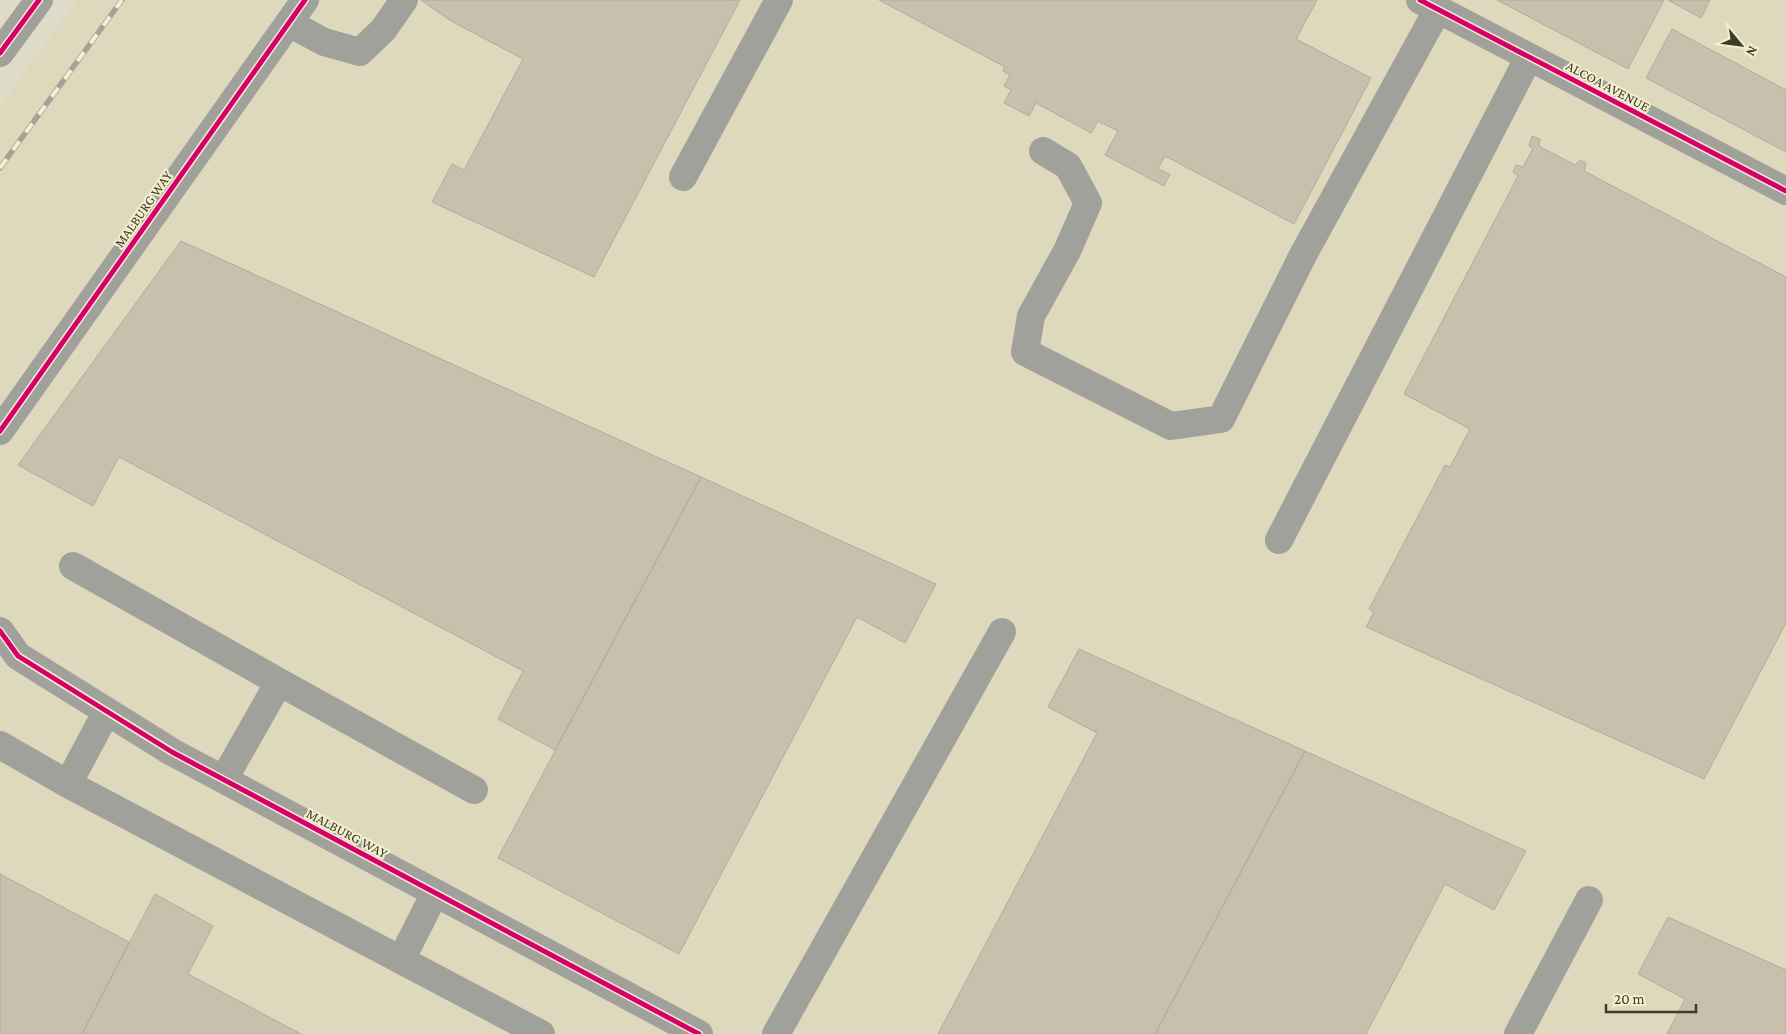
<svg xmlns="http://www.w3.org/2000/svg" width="1786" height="1034" viewBox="0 0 1786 1034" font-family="'Crimson Pro',serif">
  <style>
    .built { fill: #ded9bc }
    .building { fill: #c8bfac; stroke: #b0ac9f }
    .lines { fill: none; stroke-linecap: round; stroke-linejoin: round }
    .minor { stroke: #a1a19b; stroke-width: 28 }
    .rail-casing { stroke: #a4a299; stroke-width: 5.5 }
    .rail { stroke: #f4efcf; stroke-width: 4; stroke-dasharray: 11; stroke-linecap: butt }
    .cycleway-casing { stroke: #f4efcf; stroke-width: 8 }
    .cycleway { stroke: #d6006c; stroke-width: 5 }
    .labels { text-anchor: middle; stroke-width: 4; stroke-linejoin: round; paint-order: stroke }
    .street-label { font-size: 14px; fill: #3e3c2f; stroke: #f4efcf }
  </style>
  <rect width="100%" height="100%" fill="#dfdcca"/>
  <!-- built -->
  <path class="built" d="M77,0H1786V1034H0V105Z"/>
  <!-- building -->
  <path class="building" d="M421,0H740L594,277L432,202L452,164L464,170L523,59L451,21Z
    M879,0H1317L1296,39L1371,78L1294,224L1165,156L1158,169L1170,174L1164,186L1105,155L1118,131L1098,121L1091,133L1036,103L1029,116L1004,103L1011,90L1004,86L1010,75L1003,71L1005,67Z
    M1497,0H1664L1628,69Z
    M1668,0H1710L1701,18Z
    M1672,29L1786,90V152L1646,78Z
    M1532,136L1540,139L1539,146L1575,165L1580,160L1586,163L1584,171L1786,277V623L1704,779L1366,627L1374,612L1369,609L1445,465L1450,467L1470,429L1404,394L1518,176L1513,172L1516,165L1523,167L1533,148L1529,146Z
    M181,241L701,477L555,750L498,719L523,671L119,457L93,506L18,465Z
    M701,477L936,584L905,643L857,617L679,954L498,858Z
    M1079,649L1305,751L1155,1034H938L1097,733L1048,707Z
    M1305,751L1526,851L1494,910L1445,884L1366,1034H1155Z
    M0,874L129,942L82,1034H0Z
    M155,894L213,926L188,974L301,1034H82Z
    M1668,917L1786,970V1034H1667L1685,999L1638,974Z"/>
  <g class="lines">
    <!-- minor -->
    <path class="minor" d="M1420,0L1786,191
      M289,23L324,42L360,52L383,30L404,0
      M0,53L39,0
      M1043,151L1068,166L1088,203L1067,251L1031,316L1025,352L1171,426L1221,419L1303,255L1438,9
      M683,177L779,0
      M0,431L305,0
      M1279,540L1529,57
      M73,566L279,682
      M0,631L18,656L172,752L699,1034
      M107,711L68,784L541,1034
      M0,745L68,784
      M224,779L279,682L474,790
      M401,960L435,893
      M776,1034L1002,632
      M1518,1034L1589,900"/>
    <!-- rail casing -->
    <g class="rail-casing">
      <path id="rail" d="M0,168L122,0"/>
    </g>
    <!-- rail -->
    <use href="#rail" class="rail"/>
    <!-- cycleway casing -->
    <g class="cycleway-casing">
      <path id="cycleway" d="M1420,0L1786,191
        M0,53L39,0
        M0,431L305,0
        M0,631L18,656L172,752L699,1034"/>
    </g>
    <!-- cycleway -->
    <use href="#cycleway" class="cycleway"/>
  </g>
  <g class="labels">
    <!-- street labels -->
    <g class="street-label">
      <text transform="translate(1608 86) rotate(28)" y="5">ALCOA AVENUE</text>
      <text transform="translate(143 209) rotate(-55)" y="5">MALBURG WAY</text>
      <text transform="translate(347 833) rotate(28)" y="5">MALBURG WAY</text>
    </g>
  </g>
  <!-- north arrow -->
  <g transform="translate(1741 45) rotate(119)" stroke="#f4efcf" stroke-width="4" paint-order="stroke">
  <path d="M0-4L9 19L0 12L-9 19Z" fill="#3e3c2f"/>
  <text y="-8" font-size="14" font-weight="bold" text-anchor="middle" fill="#3e3c2f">N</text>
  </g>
  <!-- scale -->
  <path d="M1606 1004v8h90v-8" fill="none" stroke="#3e3c2f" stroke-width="2.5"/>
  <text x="1614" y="1004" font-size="15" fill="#3e3c2f" stroke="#f4efcf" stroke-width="4" paint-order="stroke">20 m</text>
</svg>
